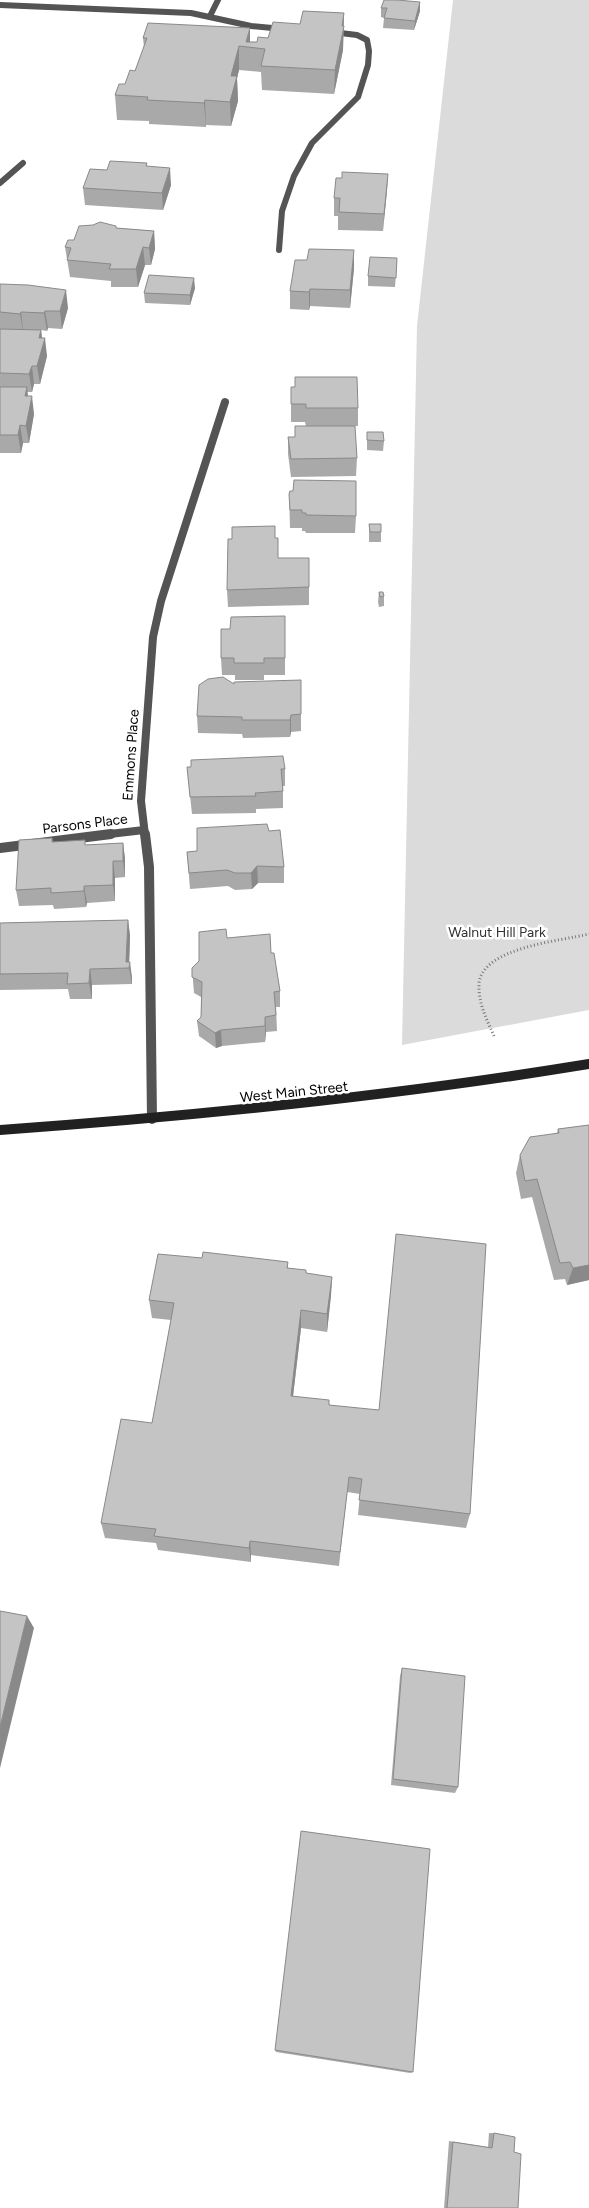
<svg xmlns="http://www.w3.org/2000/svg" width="589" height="2208" viewBox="0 0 589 2208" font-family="Figtree,sans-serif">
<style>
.green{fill:#dbdbdb}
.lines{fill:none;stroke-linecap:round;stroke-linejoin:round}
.path{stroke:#767676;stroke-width:3;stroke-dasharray:1 2.5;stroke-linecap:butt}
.minor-far2{stroke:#545454;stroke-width:6}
.minor-far1{stroke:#545454;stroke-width:8}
.minor{stroke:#545454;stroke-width:10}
.secondary{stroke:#212121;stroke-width:10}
.wall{fill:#a9a9a9}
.shaded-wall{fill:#898989}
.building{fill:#c4c4c4;stroke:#898989}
.labels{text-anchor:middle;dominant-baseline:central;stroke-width:5;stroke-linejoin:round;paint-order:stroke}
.street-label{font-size:14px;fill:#000;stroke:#fff}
.park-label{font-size:14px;fill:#323232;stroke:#fff}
</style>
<rect width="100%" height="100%" fill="#fff"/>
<polygon class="green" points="453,0 589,0 589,1010 402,1045 417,326"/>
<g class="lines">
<path class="path" d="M494,1036C487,1020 478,1003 479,984C482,947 561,941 589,934"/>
<g class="minor-far2">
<polyline points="0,5 191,13 251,26 283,29"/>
<polyline points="210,16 218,0"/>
<polyline points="0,183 23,163"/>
<polyline points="279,250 282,211 294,176 312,143 358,97 368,65 369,51 367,40 357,35 332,32"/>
</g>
<g class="minor-far1">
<polyline points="101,835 144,830"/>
<polyline points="145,835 141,801 153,637 161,601 225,402"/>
</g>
<g class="minor">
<polyline points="145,834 149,867 152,1119"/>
<polyline points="0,848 111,834"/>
</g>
<path class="secondary" d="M0,1130C197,1116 394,1096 589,1064"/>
</g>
<g class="wall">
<polygon points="420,2 420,11 414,30 383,28 384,18 381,17 381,8"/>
<polygon points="344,13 343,50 334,94 262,90 261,72 239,70 237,78 238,101 231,126 206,125 206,127 149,124 149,121 117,120 115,95 125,84 135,71 144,47 143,38 257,42 300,24"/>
<polygon points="147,163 147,166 171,185 163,210 85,205 83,188 107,170"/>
<polygon points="388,174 383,231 338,230 338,216 334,216 334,198 342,178"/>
<polygon points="117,228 154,231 155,249 151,265 145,265 138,287 111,287 111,281 70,277 65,247 74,240"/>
<polygon points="397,258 395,287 368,286 368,276"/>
<polygon points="307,260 354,268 350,308 310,306 309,310 290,309 290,291"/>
<polygon points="0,284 68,308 62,329 48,328 47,331 41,330 42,338 47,356 40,384 34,384 32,392 27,392 28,396 34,414 29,443 23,443 21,453 0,453"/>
<polygon points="195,288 190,305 145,303 144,293"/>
<polygon points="295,377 358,408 358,426 306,426 305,422 291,422 291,387 295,387"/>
<polygon points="367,432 384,441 383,451 367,450"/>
<polygon points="288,437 357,458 356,476 291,477 288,454"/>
<polygon points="293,491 356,516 355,533 306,533 305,531 302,531 302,528 290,528 289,494"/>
<polygon points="369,524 381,532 381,542 369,542"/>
<polygon points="275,538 278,558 309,558 309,605 228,607 227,590"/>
<polygon points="379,592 384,596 384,606 379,607 378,602"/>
<polygon points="285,616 285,675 264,675 264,680 235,680 235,675 222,675 221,658 230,629"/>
<polygon points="301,680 301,731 291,732 290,737 243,738 242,734 198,733 197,716 234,684"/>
<polygon points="187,767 285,769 285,786 283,786 283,808 256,809 256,813 192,814"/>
<polygon points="269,831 284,867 284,883 258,883 252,889 235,890 228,886 190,889 187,852 197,851"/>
<polygon points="52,838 53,842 86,845 123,843 125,859 125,877 115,878 115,901 87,903 86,907 54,909 53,905 19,906 16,890"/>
<polygon points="128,920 130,936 129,962 132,978 132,984 92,985 92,999 70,999 68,989 0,990 0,923"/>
<polygon points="227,938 271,953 280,991 280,1007 276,1007 277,1031 266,1032 265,1042 222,1046 216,1048 199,1036 197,1021 201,1017 201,997 194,993 192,968"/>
<polygon points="589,1125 589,1280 567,1285 565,1279 554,1280 532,1197 521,1199 516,1173 520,1155 557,1133 558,1129"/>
<polygon points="202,1258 288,1262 288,1268 306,1274 332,1277 331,1295 327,1332 301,1328 293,1396 329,1405 470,1514 466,1528 358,1515 360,1494 347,1492 339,1566 251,1555 251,1562 158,1550 156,1543 105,1538 101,1523 152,1423 171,1320 152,1318 149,1300"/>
<polygon points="402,1668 458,1787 455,1793 391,1785 400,1676"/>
<polygon points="275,2050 413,2072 410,2073 276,2052"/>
<polygon points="489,2133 494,2133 514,2152 518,2208 444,2208 449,2141 488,2147"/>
</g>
<g class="shaded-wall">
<polygon points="420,2 420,11 414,30 415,21"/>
<polygon points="344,13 343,50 334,94 335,70"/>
<polygon points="250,28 250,47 246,42"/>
<polygon points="239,46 239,70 237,78 238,101 231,126 230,102 231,76"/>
<polygon points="205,100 206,125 206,127 204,103"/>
<polygon points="170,168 171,185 163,210 162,193"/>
<polygon points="388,174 387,191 383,231 384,214"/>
<polygon points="154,231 155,249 151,265 149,248"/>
<polygon points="143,247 145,265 138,287 136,269"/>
<polygon points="354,250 354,268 350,308 350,290"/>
<polygon points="194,278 195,288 190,305 190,295"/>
<polygon points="310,289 310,306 309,310 309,292"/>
<polygon points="66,290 68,308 62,329 60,311"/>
<polygon points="45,311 48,328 47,331 44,313"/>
<polygon points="21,312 23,329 23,331 20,314"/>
<polygon points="41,330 43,345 45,338 47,356 40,384 37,366 39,338"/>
<polygon points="32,366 34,384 32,392 29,374"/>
<polygon points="27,387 29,405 25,396"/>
<polygon points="32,396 34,414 29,443 26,426"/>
<polygon points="20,425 23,443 21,453 18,435"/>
<polygon points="291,715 291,732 290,737 290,720"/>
<polygon points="123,843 125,859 125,877 123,861"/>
<polygon points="113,861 115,878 115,901 113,885"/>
<polygon points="257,866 258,883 252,889 251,873"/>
<polygon points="84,886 87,903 86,907 84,891"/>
<polygon points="128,920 130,936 129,968 126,962"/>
<polygon points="130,962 132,978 132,984 129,968"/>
<polygon points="90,969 92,985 92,999 89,983"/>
<polygon points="265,1017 266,1032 265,1042"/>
<polygon points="221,1030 222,1046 216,1048 215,1033"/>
<polygon points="589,1265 589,1280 567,1285 573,1268"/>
<polygon points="332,1277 331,1295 327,1332 327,1314"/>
<polygon points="301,1310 301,1328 291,1413 291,1396"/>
<polygon points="250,1541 251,1555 251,1562 249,1548"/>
<polygon points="27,1616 34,1628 0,1768 0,1727"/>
</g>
<g class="building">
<polygon points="384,0 397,0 420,2 415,21 384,18 387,8 381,8"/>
<polygon points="303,11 344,13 342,26 344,26 335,70 261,66 265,49 239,46 231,76 237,76 230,102 205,100 204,103 147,100 148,97 115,95 119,84 125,84 130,70 135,71 147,38 143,38 148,23 250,28 246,42 257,42 258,37 268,38 273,22 300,24"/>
<polygon points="110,161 147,163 146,166 170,168 162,193 83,188 90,169 107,170"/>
<polygon points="342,172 388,174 384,214 339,212 340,198 334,198 336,178 342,178"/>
<polygon points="100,222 116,226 116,228 154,231 149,248 143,247 136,269 109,269 111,264 67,260 71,248 65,247 68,240 74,240 79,226 93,225"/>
<polygon points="309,249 354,250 350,290 310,289 309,292 290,291 295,260 307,260"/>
<polygon points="370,257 397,258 396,278 368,276"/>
<polygon points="149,275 194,278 190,295 144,293"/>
<polygon points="0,284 28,285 66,290 60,311 45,311 44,313 21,312 20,314 0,312"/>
<polygon points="0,329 41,330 39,338 45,338 37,366 32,366 29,374 0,373"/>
<polygon points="295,377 357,377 358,408 306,408 306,404 291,404 291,387 295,387"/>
<polygon points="0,387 27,387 25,396 32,396 26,426 20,425 18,435 0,435"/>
<polygon points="295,426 355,426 357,458 291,459 288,437 295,437"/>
<polygon points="367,432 383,432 384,441 367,440"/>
<polygon points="294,480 356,481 356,516 306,515 306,513 302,513 302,510 290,510 289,494 290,491 293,491"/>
<polygon points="369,524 381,524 381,532 370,532"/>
<polygon points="275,526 275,538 278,538 278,558 309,558 309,587 227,590 228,539 232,539 232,527"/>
<polygon points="379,592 383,592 384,596 380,597"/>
<polygon points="285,616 285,658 264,658 264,663 234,663 234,658 221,658 221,629 230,629 231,617"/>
<polygon points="223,677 234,684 234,682 301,680 301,714 291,715 290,720 242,720 242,717 197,716 199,685 208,679"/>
<polygon points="283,756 285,769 281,769 283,791 255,793 256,796 190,797 187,767 191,767 191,760"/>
<polygon points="267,824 269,831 280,830 284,867 257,866 251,873 235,873 227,870 189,873 187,852 197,851 197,828"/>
<polygon points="52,838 52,842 85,840 85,845 123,843 123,861 113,861 113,885 84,886 84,891 51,893 51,888 16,890 19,840"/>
<polygon points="128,920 126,962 130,962 129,968 90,969 89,983 67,984 68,973 0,974 0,923"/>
<polygon points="226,929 227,938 270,934 271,953 274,953 280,991 274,992 276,1015 265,1017 265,1026 221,1030 215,1033 197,1021 201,1017 202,982 192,977 192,968 199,961 199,932"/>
<polygon points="589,1125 589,1265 573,1268 570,1262 560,1263 537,1179 525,1181 520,1155 530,1137 559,1133 558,1129"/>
<polygon points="396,1234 486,1244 470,1514 359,1500 362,1479 349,1477 340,1552 250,1541 249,1548 154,1536 156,1529 101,1523 121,1419 152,1423 174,1303 149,1300 158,1254 202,1258 203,1252 288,1262 287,1268 306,1270 306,1273 332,1277 327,1314 301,1310 291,1396 329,1400 329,1405 379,1410"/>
<polygon points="0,1611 27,1616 0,1727"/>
<polygon points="402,1668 465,1676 458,1787 393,1779"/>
<polygon points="301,1831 430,1849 413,2072 275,2050"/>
<polygon points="494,2133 515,2137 514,2152 521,2154 518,2208 447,2208 453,2142 492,2148"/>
</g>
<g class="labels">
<g class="street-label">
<text transform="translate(131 755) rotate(-86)">Emmons Place</text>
<text transform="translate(85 824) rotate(-7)">Parsons Place</text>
<text transform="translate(294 1092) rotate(-6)">West Main Street</text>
</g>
<g class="park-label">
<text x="497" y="932">Walnut Hill Park</text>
</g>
</g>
</svg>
